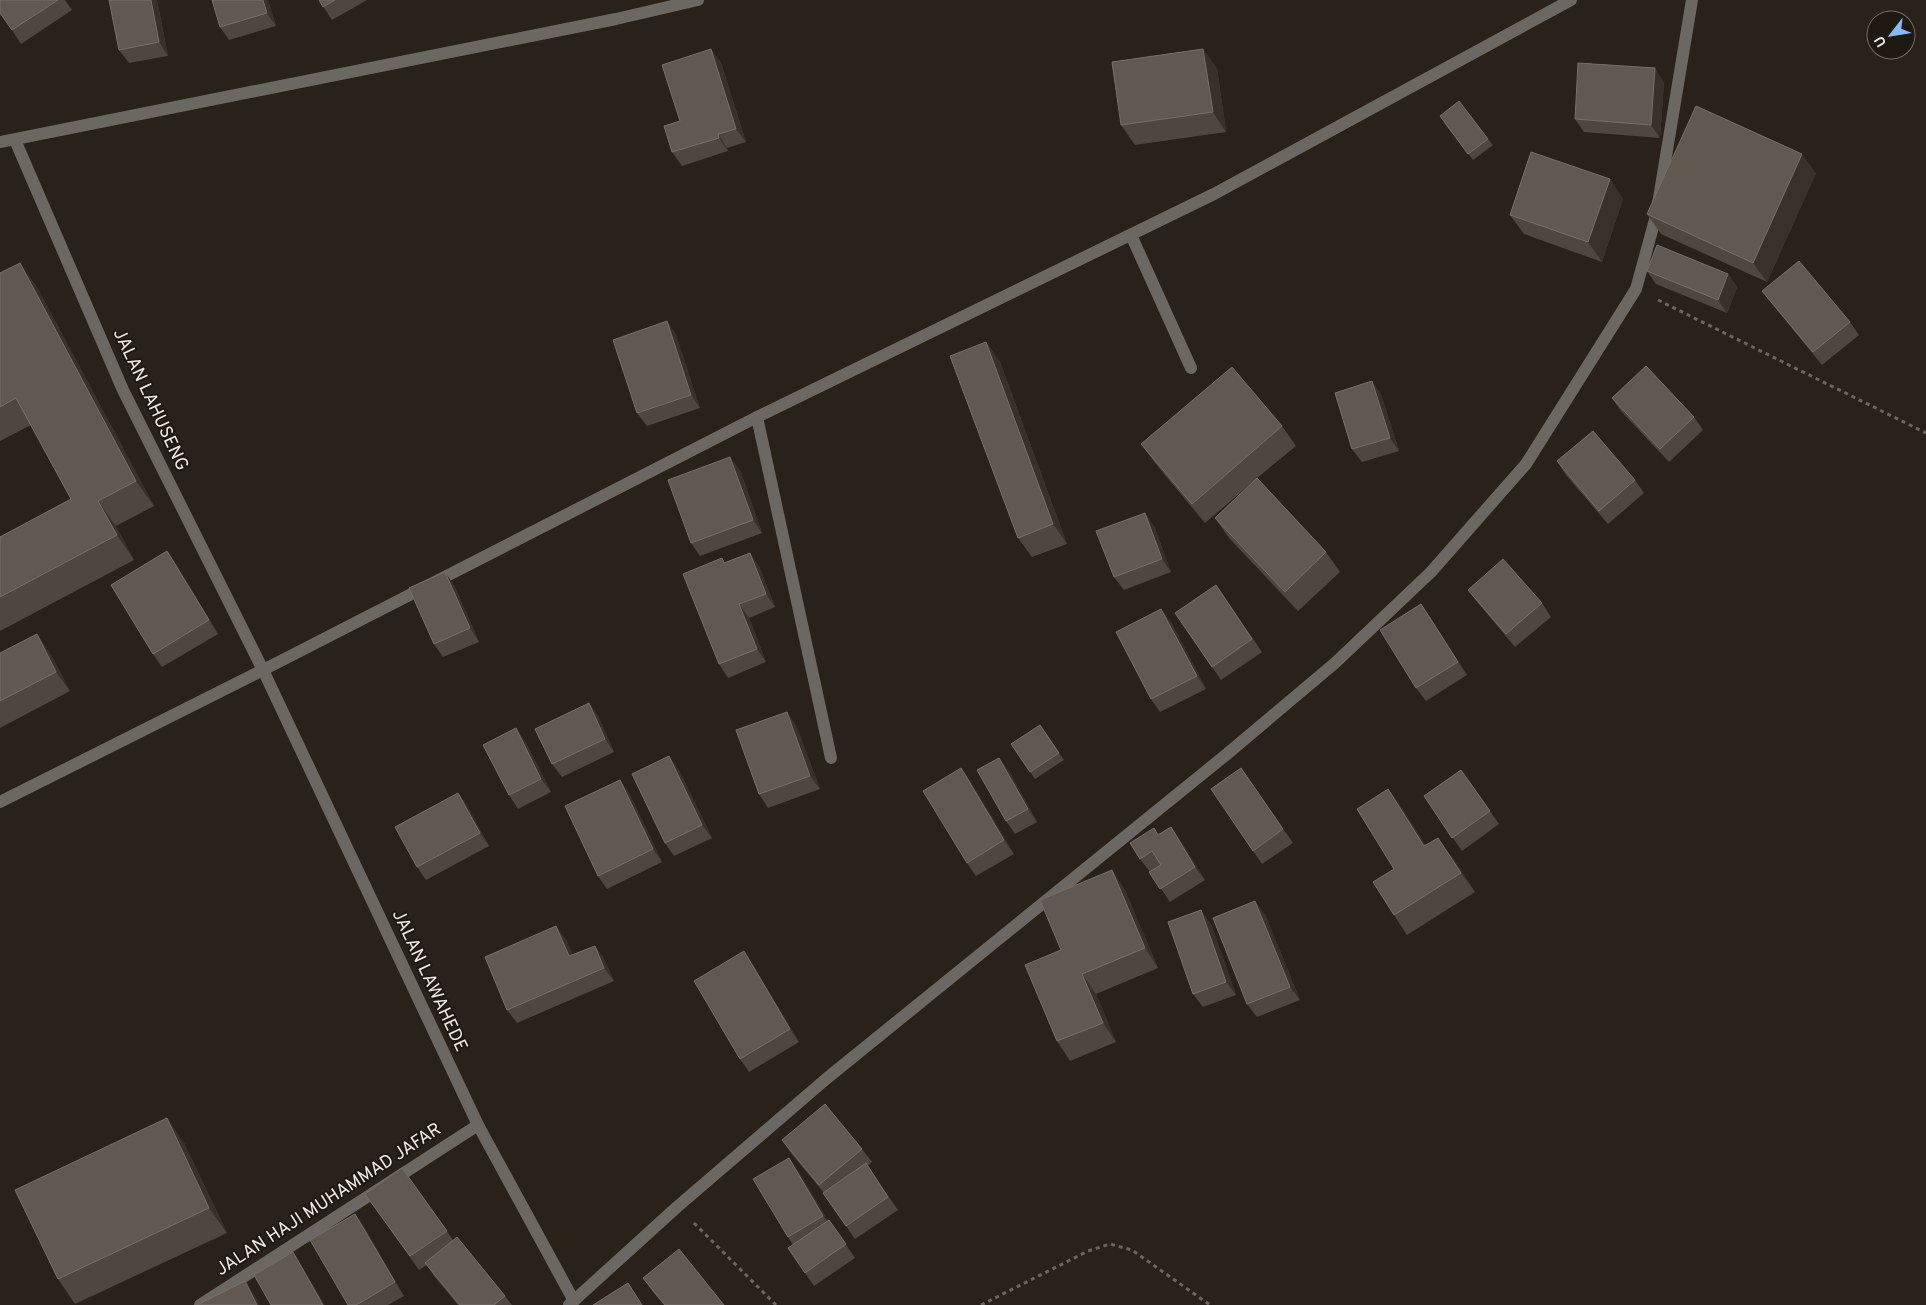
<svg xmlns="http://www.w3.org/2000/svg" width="1926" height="1305" viewBox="0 0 1926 1305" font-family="Overpass,sans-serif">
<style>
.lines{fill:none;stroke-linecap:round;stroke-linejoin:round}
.path{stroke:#6a655e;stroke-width:3;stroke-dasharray:4 4;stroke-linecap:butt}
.minor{stroke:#6b6763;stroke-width:12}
.wall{fill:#4e473f}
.shaded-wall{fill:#383129}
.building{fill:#5f5951;stroke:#767068}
.labels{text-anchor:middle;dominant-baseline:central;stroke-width:4;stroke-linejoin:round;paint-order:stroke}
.street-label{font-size:18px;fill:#eeeae5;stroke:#1f1911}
</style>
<rect width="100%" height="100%" fill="#28221a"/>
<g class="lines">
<g class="path">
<polyline points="1658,300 1926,433"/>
<polyline points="694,1223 776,1305"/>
<polyline points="981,1305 1088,1251 1110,1244 1132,1250 1210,1305"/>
</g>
<g class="minor">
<polyline points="15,140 123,390 263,670 478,1125 574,1301"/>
<polyline points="0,142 616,19 698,0"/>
<polyline points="1131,235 1191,368"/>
<polyline points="757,417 831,758"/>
<polyline points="0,802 263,670 757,417 1214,194 1571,0"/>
<polyline points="200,1305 478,1125"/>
<polyline points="569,1305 677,1207 826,1079 1227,754 1335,663 1431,572 1526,464 1636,289 1656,216 1692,0"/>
</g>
</g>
<g class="wall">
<polygon points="0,0 65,0 72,10 21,44 12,30"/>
<polygon points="157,0 168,56 129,63 119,50"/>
<polygon points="268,0 276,26 229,40 220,27"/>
<polygon points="319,0 367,0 332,20"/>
<polygon points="711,49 721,63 746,142 727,148 728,151 682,166 672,152 680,121"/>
<polygon points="1217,68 1226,132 1135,145 1121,125"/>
<polygon points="1664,82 1660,138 1584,132 1575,119"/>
<polygon points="1444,123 1488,139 1493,145 1473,160"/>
<polygon points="1816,173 1767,282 1661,234 1647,214"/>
<polygon points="1610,179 1623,199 1602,262 1524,234 1510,215"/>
<polygon points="1647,271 1728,274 1737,287 1727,313 1656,284"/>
<polygon points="0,273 37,287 154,506 116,526 134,560 0,631 0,537 71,499 31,425 0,441"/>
<polygon points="1762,291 1850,322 1859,335 1822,365 1772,304"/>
<polygon points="667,321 676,335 700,408 647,426 637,413"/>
<polygon points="986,342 1000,362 1067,544 1032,557 1018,538"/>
<polygon points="1381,394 1399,451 1362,462 1352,449"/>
<polygon points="1612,398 1694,417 1703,430 1669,462 1621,411"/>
<polygon points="1282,426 1296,446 1257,478 1326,552 1340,572 1298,611 1229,538 1215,518 1254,481 1205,523 1155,463 1141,444"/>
<polygon points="1557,461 1635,480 1644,493 1608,524 1566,475"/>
<polygon points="740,470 762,533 700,556 691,543"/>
<polygon points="1154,526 1171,572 1124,590 1114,577"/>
<polygon points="167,551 176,564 218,634 162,667 153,654"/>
<polygon points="722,558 725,563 759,566 775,607 749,618 766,662 728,678 719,664"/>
<polygon points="454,585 479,642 443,657 434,644"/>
<polygon points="1216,585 1262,652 1221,680 1175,613"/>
<polygon points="1468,590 1542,603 1551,617 1515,647 1478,603"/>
<polygon points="1430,617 1467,675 1426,701 1416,688"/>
<polygon points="1171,622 1206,689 1160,712 1151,699"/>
<polygon points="0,653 50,653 70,691 0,728"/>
<polygon points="589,703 598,716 614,752 562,777 552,764"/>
<polygon points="796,725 820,789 768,808 759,794"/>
<polygon points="1040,725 1064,760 1035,779 1011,744"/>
<polygon points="525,741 551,792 518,809 509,795"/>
<polygon points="961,768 970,781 1014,854 976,876 967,863"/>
<polygon points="1241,768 1293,843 1262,864 1211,789"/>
<polygon points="679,770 712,838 674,856 665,843"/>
<polygon points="1461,770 1499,824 1462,851 1424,796"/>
<polygon points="1009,771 1037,822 1015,834 1006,821"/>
<polygon points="620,780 629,793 662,862 607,889 598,876"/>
<polygon points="1388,789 1402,808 1425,845 1452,857 1475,892 1407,935 1394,915 1394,869"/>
<polygon points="458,793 467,806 489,846 426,880 417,867"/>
<polygon points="1171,827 1180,840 1205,880 1170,902 1150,872 1140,859 1158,834"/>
<polygon points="1112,870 1125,890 1158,968 1096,994 1116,1042 1070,1061 1057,1041 1061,950"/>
<polygon points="1265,914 1300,1000 1257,1017 1247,1004"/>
<polygon points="1211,924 1236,995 1203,1007 1193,994"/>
<polygon points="566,939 572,955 595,946 604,959 614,981 517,1023 507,1010"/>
<polygon points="753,965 799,1042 749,1072 740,1059"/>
<polygon points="782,1140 862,1149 872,1162 867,1166 898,1210 855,1239 823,1193 824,1193 791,1153"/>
<polygon points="184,1143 227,1233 75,1304 58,1279"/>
<polygon points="402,1168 453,1240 505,1296 512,1305 458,1305 434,1276 427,1265 419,1270 365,1194"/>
<polygon points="798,1171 828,1221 829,1220 855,1258 814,1286 788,1248 793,1245 788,1237"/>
<polygon points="355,1214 364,1227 404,1296 388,1305 348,1305"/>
<polygon points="643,1278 724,1305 664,1305 653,1292"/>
</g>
<g class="shaded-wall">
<polygon points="151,0 157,0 168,56 159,42"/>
<polygon points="263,0 268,0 276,26 267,13"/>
<polygon points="711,49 721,63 746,142 736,129"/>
<polygon points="1203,49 1217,68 1226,132 1213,112"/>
<polygon points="1655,68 1664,82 1660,138 1651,125"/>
<polygon points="718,134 727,148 728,151 719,138"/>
<polygon points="1802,154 1816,173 1767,282 1753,263"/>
<polygon points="1610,179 1623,199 1602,262 1588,242"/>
<polygon points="20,263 37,287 154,506 136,481"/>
<polygon points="1728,274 1737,287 1727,313 1718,300"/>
<polygon points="667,321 676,335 700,408 691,395"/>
<polygon points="986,342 1000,362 1067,544 1053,524"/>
<polygon points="1372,381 1381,394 1399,451 1390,438"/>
<polygon points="730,457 740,470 762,533 753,520"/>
<polygon points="98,501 116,526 134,560 117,535"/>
<polygon points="1145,513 1154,526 1171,572 1162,559"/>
<polygon points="167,551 176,564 218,634 209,620"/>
<polygon points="750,553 759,566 775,607 766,594"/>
<polygon points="445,572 454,585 479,642 470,628"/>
<polygon points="739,604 749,618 766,662 757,649"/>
<polygon points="1421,604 1430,617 1467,675 1458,662"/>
<polygon points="1161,609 1171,622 1206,689 1197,676"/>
<polygon points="37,634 50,653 70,691 56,672"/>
<polygon points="589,703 598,716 614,752 605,739"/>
<polygon points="787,712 796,725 820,789 810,776"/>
<polygon points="516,728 525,741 551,792 541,779"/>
<polygon points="669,756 679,770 712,838 702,825"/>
<polygon points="999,758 1009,771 1037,822 1028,809"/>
<polygon points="961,768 970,781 1014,854 1004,840"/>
<polygon points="620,780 629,793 662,862 653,849"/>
<polygon points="1388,789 1402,808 1438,865 1424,846"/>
<polygon points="458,793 467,806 489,846 480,833"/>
<polygon points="1171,827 1180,840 1205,880 1195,867"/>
<polygon points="1438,838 1452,857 1475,892 1461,873"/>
<polygon points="1112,870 1125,890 1158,968 1145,948"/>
<polygon points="1255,901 1265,914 1300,1000 1290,987"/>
<polygon points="1201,910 1211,924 1236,995 1226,982"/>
<polygon points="556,926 566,939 579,970 569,956"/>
<polygon points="595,946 604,959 614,981 604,968"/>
<polygon points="744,951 753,965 799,1042 790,1029"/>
<polygon points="1082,974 1096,994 1116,1042 1103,1023"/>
<polygon points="167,1118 184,1143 227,1233 209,1208"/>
<polygon points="789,1158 798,1171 833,1229 823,1216"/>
<polygon points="355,1214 364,1227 404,1296 395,1282"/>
<polygon points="293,1252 302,1266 325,1305 323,1305"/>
<polygon points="245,1281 254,1294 260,1305 257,1305"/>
</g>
<g class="building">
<polygon points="0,0 58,0 12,30 0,13"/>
<polygon points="109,0 151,0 159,42 119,50"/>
<polygon points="212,0 263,0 267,13 220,27"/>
<polygon points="319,0 335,0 323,7"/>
<polygon points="711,49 736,129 718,134 719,138 672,152 664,126 680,121 662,65"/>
<polygon points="1203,49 1213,112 1121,125 1112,62"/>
<polygon points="1578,63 1655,68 1651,125 1575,119"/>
<polygon points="1459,101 1488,139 1468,154 1440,116"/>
<polygon points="1696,106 1802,154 1753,263 1647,214"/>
<polygon points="1531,152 1610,179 1588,242 1510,215"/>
<polygon points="1657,245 1728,274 1718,300 1647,271"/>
<polygon points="1799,261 1850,322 1813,352 1762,291"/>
<polygon points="20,263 136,481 98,501 117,535 0,597 0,537 71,499 16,398 0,407 0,273"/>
<polygon points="667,321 691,395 637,413 613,340"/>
<polygon points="986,342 1053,524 1018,538 950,356"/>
<polygon points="1646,366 1694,417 1660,449 1612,398"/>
<polygon points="1232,367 1282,426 1192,504 1141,444"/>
<polygon points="1372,381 1390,438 1352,449 1335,393"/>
<polygon points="1593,431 1635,480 1599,511 1557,461"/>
<polygon points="730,457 753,520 691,543 668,480"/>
<polygon points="1257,478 1326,552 1285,592 1215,518"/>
<polygon points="1145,513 1162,559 1114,577 1096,531"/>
<polygon points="167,551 209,620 153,654 111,585"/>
<polygon points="750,553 766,594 739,604 757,649 719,664 683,574 722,558 724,563"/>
<polygon points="1503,559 1542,603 1506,634 1468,590"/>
<polygon points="445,572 470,628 434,644 409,588"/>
<polygon points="1216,585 1252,639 1212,667 1175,613"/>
<polygon points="1421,604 1458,662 1416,688 1380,630"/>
<polygon points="1161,609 1197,676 1151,699 1116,632"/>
<polygon points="37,634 56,672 0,701 0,653"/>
<polygon points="589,703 605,739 552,764 535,729"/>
<polygon points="787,712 810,776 759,794 736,730"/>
<polygon points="1040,725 1059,753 1030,772 1011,744"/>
<polygon points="516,728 541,779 509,795 483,745"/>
<polygon points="669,756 702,825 665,843 632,774"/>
<polygon points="999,758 1028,809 1006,821 977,770"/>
<polygon points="961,768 1004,840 967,863 923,791"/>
<polygon points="1241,768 1283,829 1253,851 1211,789"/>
<polygon points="1461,770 1490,811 1452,838 1424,796"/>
<polygon points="620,780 653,849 598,876 565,806"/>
<polygon points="1388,789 1424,846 1438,838 1461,873 1394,915 1373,882 1394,869 1357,809"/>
<polygon points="458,793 480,833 417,867 395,827"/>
<polygon points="1171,827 1195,867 1160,889 1149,872 1161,865 1152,851 1140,859 1130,843 1154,828 1158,835"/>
<polygon points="1112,870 1145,948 1082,974 1103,1023 1057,1041 1025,965 1061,950 1040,900"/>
<polygon points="1255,901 1290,987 1247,1004 1213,918"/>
<polygon points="1201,910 1226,982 1193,994 1168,922"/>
<polygon points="556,926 569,956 595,946 604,968 507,1010 485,957"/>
<polygon points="744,951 790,1029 740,1059 694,981"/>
<polygon points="825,1104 862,1149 819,1185 782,1140"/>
<polygon points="167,1118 209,1208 58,1279 15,1190"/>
<polygon points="789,1158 823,1216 788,1237 753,1179"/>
<polygon points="866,1163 888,1197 846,1226 823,1193"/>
<polygon points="402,1168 447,1231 410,1256 365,1194"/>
<polygon points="355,1214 395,1282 356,1305 348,1305 310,1240"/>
<polygon points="829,1220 846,1244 805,1273 788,1248"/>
<polygon points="457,1237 505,1296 494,1305 460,1305 425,1263"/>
<polygon points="679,1249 724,1305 665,1305 643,1278"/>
<polygon points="293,1252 323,1305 271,1305 254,1275"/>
<polygon points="245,1281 257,1305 197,1305"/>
<polygon points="628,1283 642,1305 593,1305"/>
</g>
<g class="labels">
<g class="street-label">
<text transform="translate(150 400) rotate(65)">JALAN LAHUSENG</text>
<text transform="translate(429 981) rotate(65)">JALAN LAWAHEDE</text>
<text transform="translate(329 1200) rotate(-33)">JALAN HAJI MUHAMMAD JAFAR</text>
</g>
</g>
<g transform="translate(1891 35) rotate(239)"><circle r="24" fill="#1f1911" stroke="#726d66"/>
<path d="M0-4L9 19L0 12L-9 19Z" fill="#84bcfb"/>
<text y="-8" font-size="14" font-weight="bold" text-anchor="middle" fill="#eeeae5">U</text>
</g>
</svg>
